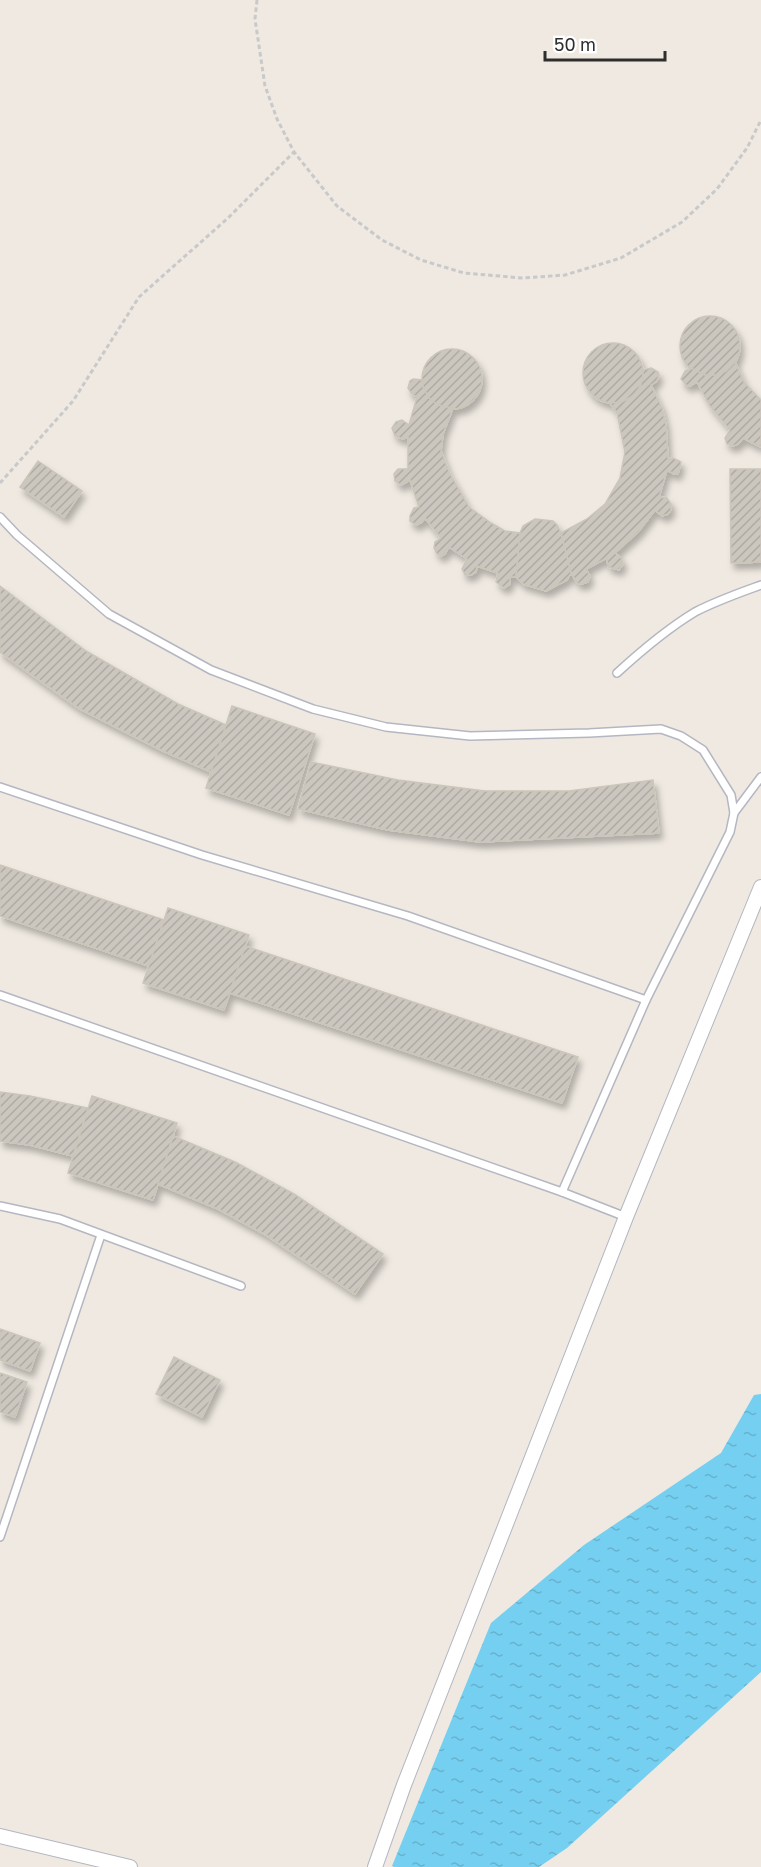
<svg xmlns="http://www.w3.org/2000/svg" width="761" height="1867" viewBox="0 0 761 1867" font-family="'Golos Text',sans-serif">
<style>
.water{fill:url(#water-ripples)}
.building{fill:url(#building-hatch);stroke:#cbc5ba;stroke-width:1.5;filter:url(#shadow)}
.lines{fill:none;stroke-linecap:round;stroke-linejoin:round}
.lane-casing{stroke:#b4b7c1;stroke-width:10}
.street-casing{stroke:#b4b7c1;stroke-width:16}
.path{stroke:#c9c9c9;stroke-width:3;stroke-dasharray:4.5 3;stroke-linecap:butt}
.lane{stroke:#fff;stroke-width:7}
.street{stroke:#fff;stroke-width:14}
</style>
<defs>
<pattern id="water-ripples" width="26" height="14" patternUnits="userSpaceOnUse" patternTransform="scale(1.5)"><rect width="26" height="14" fill="#75cff0"/><path d="M2 4q2-2 4 0t4 0M15 11q2-2 4 0t4 0" fill="none" stroke="#66b2ce"/></pattern>
<pattern id="building-hatch" width="6" height="6" patternUnits="userSpaceOnUse" patternTransform="scale(1.5)"><rect width="6" height="6" fill="#cbc7bf"/><path d="M-1 1l2-2M0 6l6-6M5 7l2-2" fill="none" stroke="#afaba4"/></pattern>
<filter id="shadow"><feDropShadow dx="3.5" dy="6" stdDeviation="3" flood-color="#0004"/></filter>
</defs>
<rect width="100%" height="100%" fill="#efe9e1"/>
<polygon class="water" points="761,1394 761,1672 567,1848 539,1867 394,1867 392,1866 491,1623 584,1545 721,1453 754,1395"/>
<g class="building">
<circle cx="710" cy="346" r="30"/>
<circle cx="613" cy="373" r="30"/>
<circle cx="452" cy="379" r="30"/>
<polygon points="735,362 744,382 761,400 761,447 743,438 738,444 733,446 727,444 725,438 730,430 710,406 697,382 690,386 686,385 681,379 685,371 691,368 705,375 716,375 726,371"/>
<polygon points="651,368 658,372 659,375 657,381 651,385 662,408 666,425 668,459 673,458 681,462 678,474 674,474 667,470 659,497 667,498 671,504 671,510 668,514 662,516 655,510 639,531 615,553 621,558 623,564 619,570 608,567 607,558 586,569 590,576 588,582 582,584 577,583 571,573 561,533 587,519 605,504 620,478 625,452 617,413 610,403 622,402 633,396 640,388 643,377 643,370"/>
<polygon points="413,379 422,380 423,387 429,398 438,405 453,408 443,434 441,451 449,472 469,507 491,523 505,531 520,533 516,577 510,577 510,584 504,588 496,582 498,573 477,566 476,572 471,575 465,575 462,569 467,559 449,547 445,554 441,556 437,554 434,548 435,542 441,538 425,518 421,523 416,525 410,521 410,516 414,508 419,507 410,480 401,485 395,481 394,474 398,469 408,469 408,437 403,439 395,436 392,428 396,422 402,420 409,425 417,397 411,393 408,388 410,381"/>
<polygon points="38,461 82,491 64,517 20,487"/>
<polygon points="730,469 761,469 761,562 731,563"/>
<polygon points="535,519 553,521 557,525 561,533 571,573 567,580 546,591 523,584 516,577 520,533 523,526"/>
<polygon points="0,586 86,651 178,704 226,725 211,772 163,751 80,709 0,652"/>
<polygon points="232,706 315,734 289,815 206,788"/>
<polygon points="311,762 398,780 485,791 569,791 653,780 659,833 480,842 388,830 298,809"/>
<polygon points="0,865 164,920 149,966 0,916"/>
<polygon points="168,908 249,935 224,1010 143,983"/>
<polygon points="245,946 578,1057 562,1103 230,993"/>
<polygon points="0,1092 30,1096 88,1108 73,1156 30,1145 0,1141"/>
<polygon points="92,1096 177,1123 153,1200 68,1173"/>
<polygon points="173,1136 235,1162 294,1194 383,1254 355,1294 266,1235 218,1209 158,1184"/>
<polygon points="0,1329 40,1343 30,1371 0,1360"/>
<polygon points="174,1357 220,1380 202,1417 156,1394"/>
<polygon points="0,1373 27,1382 15,1417 0,1412"/>
</g>
<g class="lines">
<defs>
<g id="lane">
<polyline points="0,517 17,535 109,614 211,670 313,709 386,727 470,736 589,733 661,729 681,736 703,750 731,795 734,813 730,832 646,1000 562,1192"/>
<path d="M617,673C641,651 667,629 695,612C716,601 739,593 761,585"/>
<polyline points="0,787 202,855 408,916 646,1000"/>
<polyline points="734,813 761,777"/>
<polyline points="0,995 562,1192 626,1217"/>
<polyline points="0,1206 60,1219 241,1286"/>
<polyline points="0,1537 101,1235"/>
</g>
<g id="street">
<polyline points="0,1836 130,1867"/>
<polyline points="375,1867 404,1785 626,1217 761,887"/>
</g>
</defs>
<use href="#lane" class="lane-casing"/>
<use href="#street" class="street-casing"/>
<g class="path">
<polyline points="257,0 255,19 265,86 277,119 294,152 337,206 382,240 421,260 464,273 522,278 565,275 621,258 682,222 717,189 747,148 761,120"/>
<polyline points="0,483 73,401 139,297 228,218 294,152"/>
</g>
<use href="#lane" class="lane"/>
<use href="#street" class="street"/>
</g>
<path d="M545 51v9h120v-9" fill="none" stroke="#2e2e2e" stroke-width="3"/>
<text x="554" y="51" font-size="18" fill="#2e2e2e" stroke="#ffffff" stroke-width="4.5" paint-order="stroke">50 m</text>
</svg>
